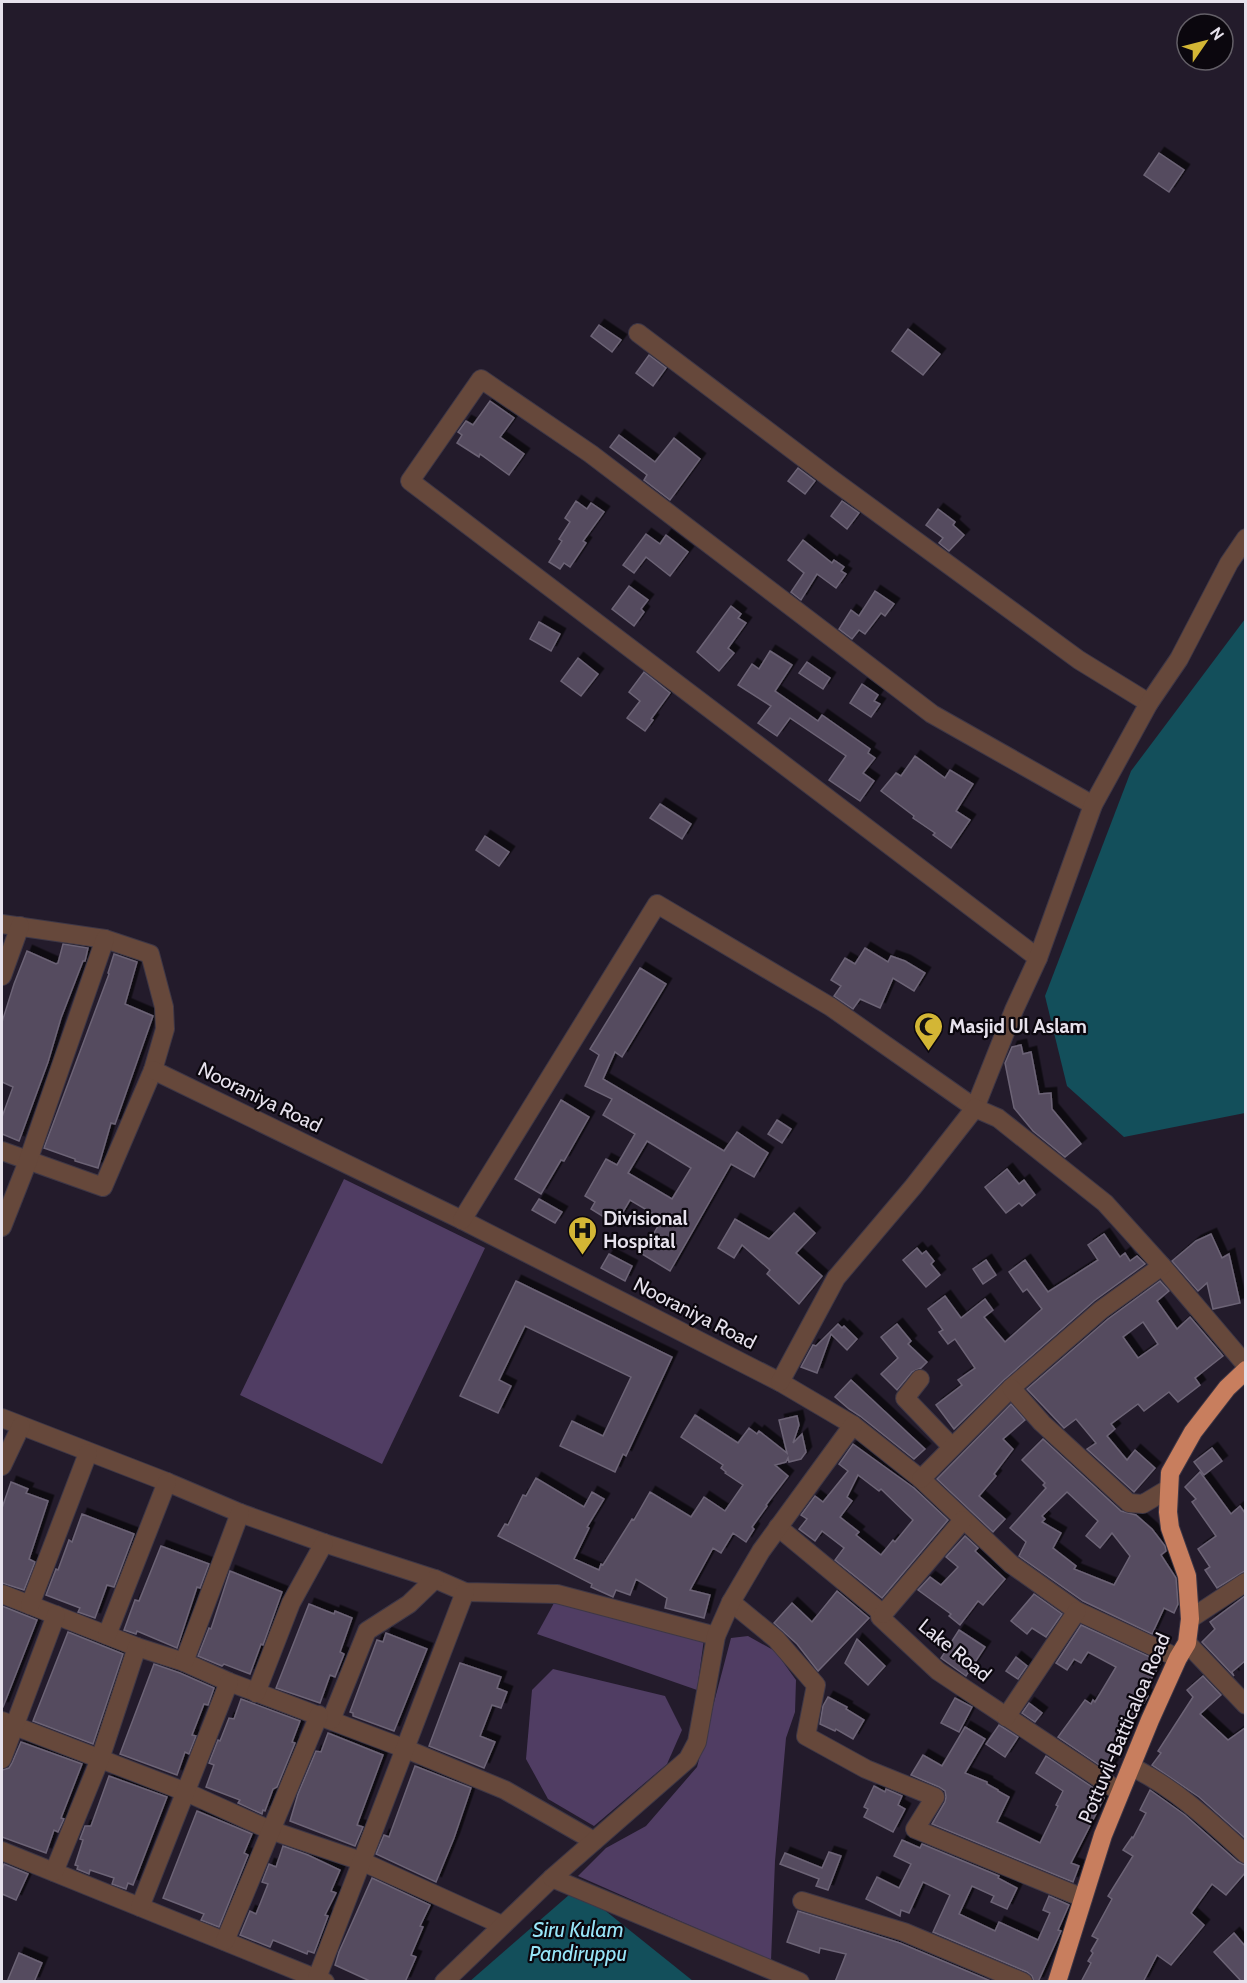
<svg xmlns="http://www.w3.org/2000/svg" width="1247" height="1983" viewBox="0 0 1247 1983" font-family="Cabin,sans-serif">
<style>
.green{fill:#503d63}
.water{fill:#134f5b}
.building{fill:#554c5e;stroke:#6c6376;stroke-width:1.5;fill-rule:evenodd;filter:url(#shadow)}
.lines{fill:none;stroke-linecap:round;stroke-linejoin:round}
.street-casing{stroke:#3e3746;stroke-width:20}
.highway-casing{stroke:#3e3746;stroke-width:20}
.street{stroke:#66483b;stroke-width:18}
.highway{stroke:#c87e5e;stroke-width:18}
.labels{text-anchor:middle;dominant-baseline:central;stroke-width:4.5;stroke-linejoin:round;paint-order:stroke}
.poi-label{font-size:20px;font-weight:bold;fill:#e7e2ed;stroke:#0b070e;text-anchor:start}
.street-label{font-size:20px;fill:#e7e2ed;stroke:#0b070e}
.water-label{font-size:21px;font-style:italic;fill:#98e5f8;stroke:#0b070e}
</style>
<defs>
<filter id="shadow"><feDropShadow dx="5.5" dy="-5.5" stdDeviation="0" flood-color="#0009"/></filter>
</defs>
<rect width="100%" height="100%" fill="#231b2b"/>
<g class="green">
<polygon points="344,1179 485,1248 382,1464 240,1395"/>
<polygon points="554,1603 704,1639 697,1690 537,1634"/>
<polygon points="748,1636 775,1651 796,1680 795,1712 786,1738 775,1861 771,1961 578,1876 606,1848 646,1826 697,1767 731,1638"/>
<polygon points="553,1669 665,1696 682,1730 667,1764 594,1826 548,1799 526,1759 532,1690"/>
</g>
<g class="water">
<polygon points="1245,619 1245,1113 1124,1137 1067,1086 1045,996 1131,771"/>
<polygon points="577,1888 693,1981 469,1982"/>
</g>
<g class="building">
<polygon points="1159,153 1184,170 1169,192 1144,175"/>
<polygon points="599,325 621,340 612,352 591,336"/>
<polygon points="908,329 940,354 923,375 892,351"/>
<polygon points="649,355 666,368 653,386 636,373"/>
<polygon points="490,401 514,418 500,437 524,454 509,475 480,454 479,457 457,443 462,435 458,432 466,421 473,425"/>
<polygon points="619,435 655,462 674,438 700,459 670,500 644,480 647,475 610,447"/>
<polygon points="798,468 815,481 805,494 788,481"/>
<polygon points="576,501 587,509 591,503 604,512 583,541 586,543 570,567 564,563 560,569 549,562 562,541 559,539 570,522 565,518"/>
<polygon points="842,501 859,513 847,529 831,516"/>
<polygon points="938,509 955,522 953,525 964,535 949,551 939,543 943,538 926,525"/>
<polygon points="646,534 660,544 666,535 688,552 670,576 646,557 634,573 623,565"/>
<polygon points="803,540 832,563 834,560 844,567 841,571 846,574 836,588 817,574 801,600 791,592 804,573 788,560"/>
<polygon points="629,586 648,600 641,609 644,612 634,626 612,609"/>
<polygon points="875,591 894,604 885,616 881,613 865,634 859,630 852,639 839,629 851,610 859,616"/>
<polygon points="731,606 741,614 738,618 746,623 728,648 734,653 719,671 697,652"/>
<polygon points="539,622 560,634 551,651 530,639"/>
<polygon points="770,651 792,665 775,691 818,721 822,715 870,749 868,753 875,758 863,773 874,781 860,801 829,780 846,756 790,718 777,736 758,723 771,706 738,685 752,664 759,669"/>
<polygon points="578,658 598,674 581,696 561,681"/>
<polygon points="807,662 830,678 823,689 799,673"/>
<polygon points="644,672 670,693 651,719 653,720 645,731 627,718 640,701 629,692"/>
<polygon points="862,684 878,695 874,701 880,704 871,717 850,703"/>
<polygon points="915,756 945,778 950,770 973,784 956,811 970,820 951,848 933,835 935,833 913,818 914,816 881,791 896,773 901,776"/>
<polygon points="660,804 691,824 682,839 650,818"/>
<polygon points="485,836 509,852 499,866 476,850"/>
<polygon points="63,944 88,948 85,961 83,961 61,1018 48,1062 19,1141 2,1134 2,1117 13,1087 2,1082 2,1022 14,984 27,951 56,964 58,963"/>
<polygon points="865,948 888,962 891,956 905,961 925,973 914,991 893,978 880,1008 860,999 853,1009 834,996 841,986 831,980 845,958 855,964"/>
<polygon points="114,954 137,962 125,1004 153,1016 115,1124 111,1123 98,1168 75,1161 75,1159 44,1148 109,974 108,973"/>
<path d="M640,968L666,984L622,1057L615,1052L603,1079L724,1151L737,1132L768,1153L754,1177L731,1164L670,1271L642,1254L662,1219L630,1200L620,1217L611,1212L607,1219L591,1209L595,1202L585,1196L606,1159L617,1165L635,1134L603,1115L612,1099L585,1086L599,1055L590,1049ZM647,1141L691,1168L672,1199L628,1173Z"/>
<polygon points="1021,1045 1023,1054 1031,1052 1039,1094 1051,1093 1052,1109 1081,1144 1065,1157 1033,1131 1014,1108 1005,1063 1012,1047"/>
<polygon points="561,1100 589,1117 564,1161 561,1160 541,1194 515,1179"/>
<polygon points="777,1120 791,1129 782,1143 768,1134"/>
<polygon points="1007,1169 1019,1184 1024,1180 1035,1195 1022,1206 1019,1203 1006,1213 985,1187"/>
<polygon points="539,1199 562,1212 555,1223 532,1210"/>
<polygon points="794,1213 815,1233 796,1253 822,1276 799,1304 767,1274 770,1270 742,1245 734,1258 718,1248 735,1219 769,1239"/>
<polygon points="1104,1234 1120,1257 1125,1253 1130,1261 1137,1256 1145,1264 1094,1301 1004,1380 954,1429 936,1405 962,1385 958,1380 975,1368 955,1339 948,1344 939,1332 943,1330 928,1309 945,1296 961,1318 985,1299 993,1310 984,1317 1005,1342 1042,1309 1027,1289 1023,1292 1009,1272 1025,1260 1048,1292 1098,1260 1088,1245"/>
<polygon points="1211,1234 1222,1258 1229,1254 1240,1303 1213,1309 1207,1283 1198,1291 1172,1261 1196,1241"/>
<polygon points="917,1248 922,1254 926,1251 934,1261 931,1264 940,1275 926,1287 903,1260"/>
<polygon points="609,1254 632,1266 625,1281 601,1268"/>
<polygon points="986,1260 996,1275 983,1284 973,1269"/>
<polygon points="516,1281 672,1357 626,1456 623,1454 615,1472 560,1446 572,1421 603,1436 631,1377 525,1326 499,1380 511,1386 498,1413 460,1396"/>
<path d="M1160,1281L1169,1291L1157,1301L1177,1329L1190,1317L1223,1356L1195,1378L1200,1385L1178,1402L1169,1392L1144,1411L1138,1404L1111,1424L1115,1429L1107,1436L1127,1460L1135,1450L1155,1468L1134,1492L1087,1449L1096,1443L1076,1419L1064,1428L1027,1389L1108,1319ZM1143,1322L1158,1344L1138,1358L1123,1337Z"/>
<polygon points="838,1324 842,1328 844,1326 857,1339 847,1350 831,1334 817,1373 801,1367 813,1345 816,1346"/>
<polygon points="897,1324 911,1341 908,1344 927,1362 921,1368 912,1372 897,1390 881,1374 898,1358 881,1337"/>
<polygon points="851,1380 925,1449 914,1459 860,1416 849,1409 835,1397"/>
<polygon points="1011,1404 1025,1420 1003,1439 1013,1449 994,1474 996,1476 979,1496 1005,1519 993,1532 937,1479"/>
<polygon points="695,1415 738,1443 749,1428 757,1434 759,1431 787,1453 779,1420 797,1416 799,1425 793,1443 802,1434 806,1452 801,1459 789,1462 788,1458 786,1462 775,1465 788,1476 766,1505 767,1506 752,1527 754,1529 746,1542 733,1533 721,1553 713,1548 690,1590 710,1595 704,1618 665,1608 667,1598 636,1579 630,1595 616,1590 613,1597 591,1587 592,1584 498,1536 505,1524 508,1525 523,1495 526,1496 536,1478 584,1507 592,1492 604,1499 587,1527 589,1528 574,1559 599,1570 601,1564 603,1565 632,1519 634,1520 650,1492 691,1517 704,1497 725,1511 743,1485 725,1473 726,1472 721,1468 723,1465 681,1437"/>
<path d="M1043,1439L1121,1511L1136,1515L1152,1529L1165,1546L1166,1551L1161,1555L1176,1578L1178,1604L1174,1613L1164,1608L1152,1634L1083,1601L1019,1556L1026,1542L1010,1528L1046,1488L1043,1485L1045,1483L1022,1460ZM1067,1492L1098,1521L1086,1536L1100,1548L1112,1533L1130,1556L1114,1585L1074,1569L1076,1566L1053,1548L1061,1533L1042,1522L1045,1519L1042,1516Z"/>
<path d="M853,1444L914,1488L948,1520L882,1598L835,1560L844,1548L822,1531L815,1541L799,1529L807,1519L801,1515L815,1496L823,1502L848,1471L839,1464ZM858,1475L879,1491L881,1489L913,1520L895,1542L893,1540L881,1555L856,1535L859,1532L840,1517L852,1501L847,1497Z"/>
<polygon points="1212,1448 1222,1461 1204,1475 1194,1462"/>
<polygon points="1200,1472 1231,1514 1240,1506 1245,1513 1245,1571 1217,1588 1205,1570 1210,1567 1198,1549 1216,1536 1192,1502 1196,1499 1185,1487"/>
<polygon points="11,1482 28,1489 26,1493 48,1501 29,1559 35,1562 24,1590 2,1583 2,1508"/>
<polygon points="82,1514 134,1534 114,1587 107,1585 95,1618 78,1612 80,1608 46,1595 56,1569 58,1570 69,1540 72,1542"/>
<polygon points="965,1536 978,1548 975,1551 1005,1579 983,1605 978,1601 960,1625 949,1616 951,1614 918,1590 930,1577 941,1585 958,1567 946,1557"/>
<polygon points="161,1546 209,1564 200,1588 197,1587 177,1648 137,1631 136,1634 124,1630 135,1600 139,1601"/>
<polygon points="230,1571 282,1592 268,1631 263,1645 261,1644 250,1674 224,1664 222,1666 198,1656 209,1628 211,1629"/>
<polygon points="837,1591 869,1618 818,1671 797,1644 774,1623 792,1603 812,1622"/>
<polygon points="1034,1594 1062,1614 1046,1637 1032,1628 1027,1634 1011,1621"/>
<polygon points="1245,1596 1245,1661 1232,1672 1234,1676 1202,1642 1215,1629 1210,1622"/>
<polygon points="309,1604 334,1614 335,1611 352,1618 340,1652 344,1654 335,1677 330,1675 320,1703 276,1688"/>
<polygon points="2,1606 37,1620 3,1707 2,1707"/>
<polygon points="1081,1625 1161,1662 1143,1693 1148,1696 1130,1726 1131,1726 1112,1763 1113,1764 1108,1771 1058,1737 1085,1700 1091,1704 1093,1700 1095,1702 1116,1667 1088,1652 1081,1663 1074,1659 1067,1670 1056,1663"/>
<polygon points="959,1630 985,1647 966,1676 941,1658"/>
<polygon points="68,1632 123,1654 93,1744 33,1721"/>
<polygon points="386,1633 427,1649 394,1731 353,1716 353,1713 350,1712 377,1640 383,1642"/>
<polygon points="857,1639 885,1666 868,1685 845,1663"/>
<polygon points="1016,1657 1027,1666 1018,1679 1006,1671"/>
<polygon points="460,1663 501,1677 497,1688 507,1692 501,1708 492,1705 480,1736 495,1742 484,1768 429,1746"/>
<polygon points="154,1664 180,1673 214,1688 208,1705 204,1704 192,1735 196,1736 189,1754 185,1752 177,1775 120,1754"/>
<polygon points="1203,1676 1221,1695 1200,1714 1228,1740 1245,1728 1245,1838 1199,1797 1152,1765 1161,1753 1158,1751 1193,1697 1187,1690"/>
<polygon points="828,1697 847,1707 846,1709 864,1720 853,1739 836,1729 835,1731 820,1724 823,1706"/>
<polygon points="955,1698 972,1707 959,1732 941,1723"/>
<polygon points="241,1699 300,1721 292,1742 295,1743 277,1787 273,1789 265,1811 263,1810 262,1814 238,1803 240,1800 206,1787 214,1765 209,1763 218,1740 220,1741 229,1718 234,1719"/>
<polygon points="1029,1703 1042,1713 1035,1722 1022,1713"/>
<polygon points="999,1725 1018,1737 1005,1757 986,1744"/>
<polygon points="965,1727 985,1739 965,1773 987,1782 987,1784 998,1790 998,1791 1009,1797 997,1822 1000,1823 1040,1843 1058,1806 1056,1805 1063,1791 1036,1773 1046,1756 1095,1789 1093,1792 1104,1798 1071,1863 1079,1866 1073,1882 932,1824 945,1802 946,1797 945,1791 939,1787 911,1775 923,1755 942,1766"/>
<polygon points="328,1733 383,1755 357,1825 363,1827 355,1846 290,1821 298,1794 316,1751 321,1752"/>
<polygon points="21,1742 82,1764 61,1818 64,1819 58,1832 54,1830 46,1853 2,1837 2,1770 9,1768 12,1763"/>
<polygon points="415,1766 471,1788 454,1838 436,1882 376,1854 384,1835 389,1837"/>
<polygon points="109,1776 167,1797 133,1885 128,1883 126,1889 112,1884 114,1878 90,1870 89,1874 77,1869 78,1866 75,1865 83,1840 80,1839 85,1826 91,1826"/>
<polygon points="874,1786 885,1792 886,1789 902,1796 898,1805 905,1809 893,1832 864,1817 868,1809 864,1807"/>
<polygon points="1150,1790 1185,1815 1238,1862 1245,1865 1245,1873 1226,1895 1212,1884 1191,1913 1204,1925 1171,1965 1157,1955 1143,1982 1081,1982 1091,1963 1088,1961 1093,1953 1091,1951 1098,1939 1092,1936 1112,1899 1108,1896 1133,1856 1123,1850 1132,1837 1133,1838 1146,1813 1140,1810"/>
<polygon points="197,1811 252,1834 244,1853 248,1855 219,1927 201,1920 204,1914 163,1898"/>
<polygon points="902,1840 920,1848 922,1844 999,1876 998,1878 1017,1888 1007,1909 991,1902 994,1896 972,1886 959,1914 995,1931 999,1922 1038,1940 1050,1913 1043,1910 1049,1896 1069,1905 1058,1930 1061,1931 1038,1982 1034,1982 1032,1976 1027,1972 933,1932 950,1895 923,1882 909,1913 901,1910 900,1916 866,1899 877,1877 899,1888 911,1864 894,1856"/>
<polygon points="283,1846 308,1855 340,1870 331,1891 336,1893 325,1915 328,1916 314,1953 308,1951 307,1954 273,1940 270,1947 240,1935 250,1911 256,1914 268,1884 262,1882 269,1864 276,1867"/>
<polygon points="829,1852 841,1856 828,1890 816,1886 819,1879 780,1864 785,1853 822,1868"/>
<polygon points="4,1864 28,1874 16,1900 2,1894 2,1870"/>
<polygon points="372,1878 430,1905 420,1926 423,1927 411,1955 416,1957 405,1982 372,1982 335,1965 339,1952"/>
<polygon points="798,1911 900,1943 993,1982 835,1982 846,1954 820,1948 819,1953 787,1942"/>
<polygon points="1234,1933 1245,1946 1245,1982 1242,1982 1214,1952"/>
<polygon points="19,1953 42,1963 34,1982 7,1982"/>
</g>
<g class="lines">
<defs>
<g id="street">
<polyline points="638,333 830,478 1079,660 1149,703"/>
<polyline points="2,924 105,939 150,954 164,1007 165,1029 153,1070 103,1187 2,1151"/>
<polyline points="1038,958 410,481 481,379 591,454 932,714 1093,805"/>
<polyline points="2,976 20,926"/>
<polyline points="153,1070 462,1220 780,1382 853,1425 921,1479 1011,1564 1077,1611 1178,1658"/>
<polyline points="462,1220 657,904 831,1007 975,1108 1014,1010 1038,958 1093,805 1149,703 1179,659 1229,563 1246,538"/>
<polyline points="2,1227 28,1161 105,939"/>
<polyline points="1162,1266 1246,1365"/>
<polyline points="920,1379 905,1398 952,1447"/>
<polyline points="780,1382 836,1278 913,1187 975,1108 998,1118 1105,1203 1162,1266 1101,1310 1011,1388 921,1479"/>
<polyline points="1011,1388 1042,1423 1129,1503 1143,1504 1168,1489"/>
<polyline points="2,1418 167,1482 240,1513 324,1543 435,1579 465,1592 557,1594 716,1636"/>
<polyline points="2,1466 21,1426"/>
<polyline points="778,1527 883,1614 880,1617 938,1671 1120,1792"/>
<polyline points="2,1594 137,1647 184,1662 229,1682 406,1749 505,1790 594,1841"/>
<polyline points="731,1602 776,1639 816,1685 806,1736 866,1769 935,1797 915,1829 1083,1898"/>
<polyline points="30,1605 88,1453"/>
<polyline points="883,1614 963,1520"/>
<polyline points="1190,1619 1246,1582"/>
<polyline points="107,1635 167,1482"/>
<polyline points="1187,1643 1246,1705"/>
<polyline points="184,1662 240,1513"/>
<polyline points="256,1693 291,1603 324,1543"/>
<polyline points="1006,1717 1077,1611"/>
<polyline points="331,1720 367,1631 409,1604 435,1579"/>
<polyline points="2,1721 186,1792 270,1830 361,1861 502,1925"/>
<polyline points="2,1759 56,1615"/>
<path d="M1132,1767C1175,1788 1211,1822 1246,1854"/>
<polyline points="2,1851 325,1982"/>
<polyline points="54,1872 100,1759 137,1647"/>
<polyline points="802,1901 904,1932 1023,1982"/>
<polyline points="140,1907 229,1682"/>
<polyline points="225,1941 319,1715"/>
<polyline points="317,1978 465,1592"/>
<polyline points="444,1982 552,1878"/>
<polyline points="800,1982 552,1878 688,1759 697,1742 716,1636 731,1602 761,1551 853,1425"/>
</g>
<polyline id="highway" points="1057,1982 1103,1835 1150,1720 1178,1658 1187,1643 1190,1619 1187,1576 1170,1528 1168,1512 1170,1473 1193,1432 1227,1388 1246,1370"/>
</defs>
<use href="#street" class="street-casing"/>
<use href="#highway" class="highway-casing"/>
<use href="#street" class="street"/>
<use href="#highway" class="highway"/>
</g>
<defs>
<symbol id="mosque-pin" viewBox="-11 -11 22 30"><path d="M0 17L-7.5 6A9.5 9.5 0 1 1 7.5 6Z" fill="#d3b635" stroke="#0b070e"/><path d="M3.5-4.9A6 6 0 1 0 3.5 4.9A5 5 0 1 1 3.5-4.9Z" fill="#111"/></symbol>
<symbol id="hospital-pin" viewBox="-11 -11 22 30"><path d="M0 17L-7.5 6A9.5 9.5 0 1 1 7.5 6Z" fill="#d3b635" stroke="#0b070e"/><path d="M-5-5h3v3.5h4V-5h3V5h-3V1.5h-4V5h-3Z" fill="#111"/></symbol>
</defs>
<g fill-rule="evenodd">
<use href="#mosque-pin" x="912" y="1010" width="33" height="45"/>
<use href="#hospital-pin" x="566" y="1214" width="33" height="45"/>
</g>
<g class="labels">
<g class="poi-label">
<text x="949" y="1026">Masjid Ul Aslam</text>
<text x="603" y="1218">Divisional<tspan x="603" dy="23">Hospital</tspan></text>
</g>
<g class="street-label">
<text transform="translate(260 1097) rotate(26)">Nooraniya Road</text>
<text transform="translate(695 1313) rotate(27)">Nooraniya Road</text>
<text transform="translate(955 1650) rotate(39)">Lake Road</text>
<text transform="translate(1124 1728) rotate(-67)">Pottuvil-Batticaloa Road</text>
</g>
<g class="water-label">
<text x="578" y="1929">Siru Kulam<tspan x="578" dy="24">Pandiruppu</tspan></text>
</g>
</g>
<rect width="1247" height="1983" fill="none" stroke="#e7e2ed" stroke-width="6"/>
<g transform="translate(1205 42) rotate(55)"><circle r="28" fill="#0b070e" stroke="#635f67" stroke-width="1.5"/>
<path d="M0-4.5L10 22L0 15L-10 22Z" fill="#d3b635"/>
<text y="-9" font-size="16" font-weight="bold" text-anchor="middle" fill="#e7e2ed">N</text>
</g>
</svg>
